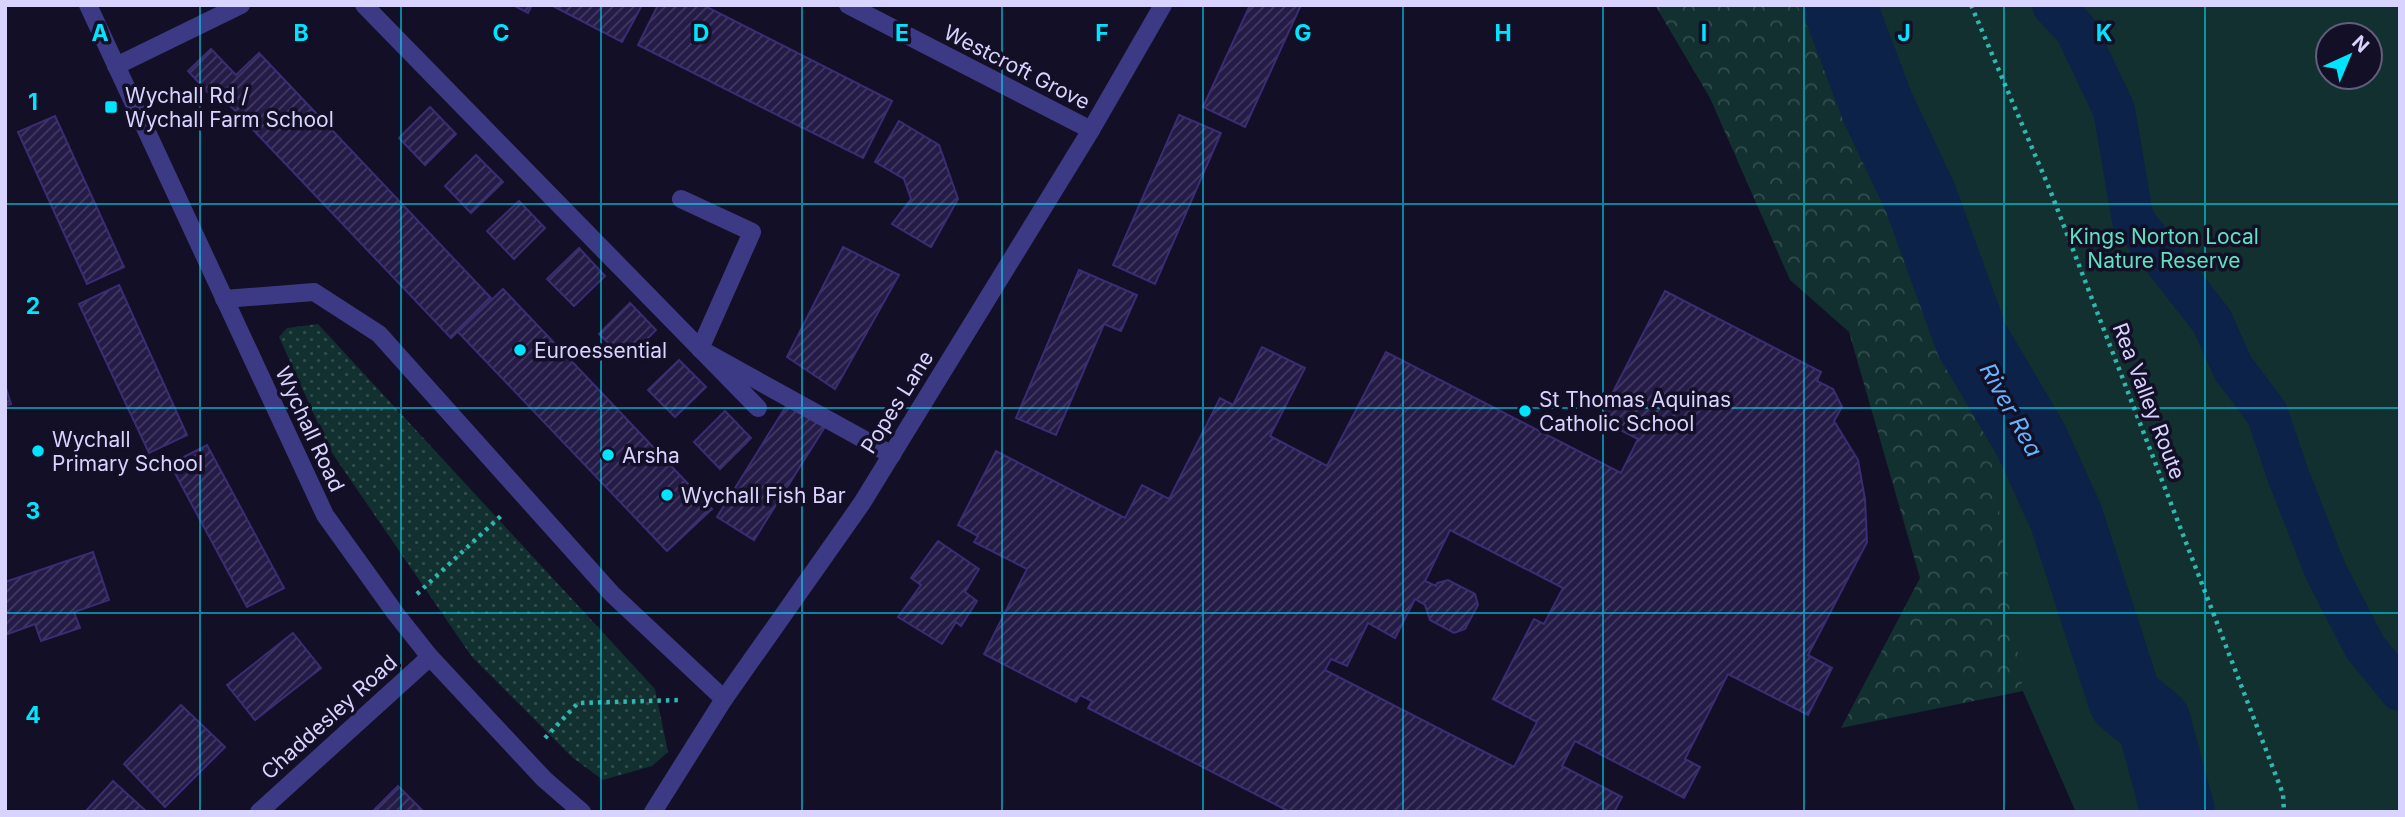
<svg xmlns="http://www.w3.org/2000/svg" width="2405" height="817" viewBox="0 0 2405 817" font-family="Inter,sans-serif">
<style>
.grass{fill:url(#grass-dots)}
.forest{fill:url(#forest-crowns);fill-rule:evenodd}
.park{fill:#12302f;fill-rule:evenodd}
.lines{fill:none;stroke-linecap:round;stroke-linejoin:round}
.canal{stroke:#0c2248;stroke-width:42}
.river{stroke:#0c2248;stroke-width:74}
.building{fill:url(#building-hatch);stroke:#3b2d73;stroke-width:2;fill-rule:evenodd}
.path{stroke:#2fb8b0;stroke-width:4.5;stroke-dasharray:3.5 5;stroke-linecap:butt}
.service{stroke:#3d3a85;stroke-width:18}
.minor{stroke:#3d3a85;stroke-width:18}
.tertiary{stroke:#3d3a85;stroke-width:18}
.grid{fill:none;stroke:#00e5ff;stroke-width:2;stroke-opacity:0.55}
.poi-dot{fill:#00e5ff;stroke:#130f26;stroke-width:2.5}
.labels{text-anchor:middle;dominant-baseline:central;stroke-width:7;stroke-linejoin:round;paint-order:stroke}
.street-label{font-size:21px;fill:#d9d4ff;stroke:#130f26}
.poi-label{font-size:21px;fill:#d9d4ff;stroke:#130f26;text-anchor:start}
.park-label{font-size:21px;fill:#5fe0c0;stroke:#130f26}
.water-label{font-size:23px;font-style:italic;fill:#62b6ff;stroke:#130f26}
.grid-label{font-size:23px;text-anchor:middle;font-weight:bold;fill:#00e5ff;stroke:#130f26;stroke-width:7;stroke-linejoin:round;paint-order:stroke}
</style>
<defs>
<pattern id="grass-dots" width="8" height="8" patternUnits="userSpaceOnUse" patternTransform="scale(1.75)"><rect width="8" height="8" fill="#12302f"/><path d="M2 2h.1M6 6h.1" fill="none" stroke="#344d4e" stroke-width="1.8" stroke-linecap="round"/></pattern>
<pattern id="forest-crowns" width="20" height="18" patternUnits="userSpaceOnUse" patternTransform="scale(1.75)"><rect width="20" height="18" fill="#12302f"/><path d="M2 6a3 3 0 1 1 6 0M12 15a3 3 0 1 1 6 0" fill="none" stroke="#344d4e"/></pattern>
<pattern id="building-hatch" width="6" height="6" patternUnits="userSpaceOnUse" patternTransform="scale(1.75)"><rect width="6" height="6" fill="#241b47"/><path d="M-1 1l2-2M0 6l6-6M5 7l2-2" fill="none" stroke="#433b63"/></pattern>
</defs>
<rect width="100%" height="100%" fill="#130f26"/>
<polygon class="grass" points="318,324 655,689 668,752 652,766 603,780 573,758 472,657 330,450 279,337 287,328"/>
<path class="forest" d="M1655,5H2400V812H2076L2023,691L1841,728L1920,578L1849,332L1790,280L1710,98ZM2328,35H2370V77H2328Z"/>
<path class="park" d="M1797,5H2400V812H2076L2023,691L1988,426ZM2328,35H2370V77H2328Z"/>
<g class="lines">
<polyline class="canal" points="2053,5 2076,30 2114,110 2133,220 2212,321 2233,368 2267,413 2288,475 2326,572 2365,647 2400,690"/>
<polyline class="river" points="1839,5 1878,108 1920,197 1972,340 2031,440 2066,517 2125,699 2154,723 2178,812"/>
</g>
<g class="building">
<polygon points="513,5 532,5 528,13"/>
<polygon points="551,5 642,5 622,42"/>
<polygon points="658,5 703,5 892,101 863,158 638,45"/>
<polygon points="1250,5 1301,5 1245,127 1203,107"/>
<polygon points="211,49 236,75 259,53 492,299 451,338 220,95 215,100 188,71"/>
<polygon points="430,107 456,134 425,165 399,138"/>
<polygon points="1179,115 1221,133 1155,284 1113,265"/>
<polygon points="55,116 124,267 87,284 18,132"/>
<polygon points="899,121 939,145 958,199 931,247 892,224 911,199 904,179 875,162"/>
<polygon points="476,155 503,182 471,213 445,186"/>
<polygon points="519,201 545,228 514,259 487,231"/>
<polygon points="843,247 899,275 835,389 787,357"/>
<polygon points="579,248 605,276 574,306 547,279"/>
<polygon points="1079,270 1137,295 1121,331 1104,324 1056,435 1016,418"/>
<polygon points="119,285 187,435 149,453 79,304"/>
<polygon points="503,289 712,509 667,551 458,332"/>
<path d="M1665,291L1821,372L1817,381L1833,389L1842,407L1834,421L1858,460L1865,499L1867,542L1808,655L1832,668L1808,715L1728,674L1685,759L1700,767L1684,798L1575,741L1562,766L1622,797L1614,812H1290L1088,708L1092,701L1080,695L1076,702L984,654L1027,569L974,542L978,536L958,525L996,451L1125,518L1142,485L1169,499L1220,398L1233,405L1262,347L1305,368L1270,436L1327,466L1386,352L1621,473L1638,439L1599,419ZM1450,530L1563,588L1544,624L1534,619L1493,699L1537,722L1514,767L1325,670L1331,659L1347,666L1368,623L1395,638L1415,599L1425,605L1430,620L1454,633L1465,629L1478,605L1475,594L1448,580L1437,583L1436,586L1425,581Z"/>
<polygon points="630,303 656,330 626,360 599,334"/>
<polygon points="679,360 706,387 675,417 648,390"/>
<polygon points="5,385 11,404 5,406"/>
<polygon points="788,403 826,425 754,540 717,517"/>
<polygon points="725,411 751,438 720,469 694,442"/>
<polygon points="207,445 284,588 247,607 170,464"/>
<polygon points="938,541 979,569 965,592 977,601 961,626 956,622 942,644 898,617 921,585 911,578"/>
<polygon points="93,552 109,600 74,612 80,628 41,641 35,624 5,635 5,582"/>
<polygon points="293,633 321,668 255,720 227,685"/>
<polygon points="181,705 225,747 165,807 124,764"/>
<polygon points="113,781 147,812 85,812"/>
<polygon points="398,786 424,812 372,812"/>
</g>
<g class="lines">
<g class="path">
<polyline points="1971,5 2050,190 2283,794 2284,812"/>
<polyline points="417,594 503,514"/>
<polyline points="545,738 578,703 682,700"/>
</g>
<g class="service">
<polyline points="364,5 758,408"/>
<polyline points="116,66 241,5"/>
<polyline points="681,199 752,232 700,349 892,455"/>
</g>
<g class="minor">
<polyline points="848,5 1091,130"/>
<polyline points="224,299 314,292 379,334 612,594 724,699"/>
<polyline points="259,812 430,657"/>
<polyline points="653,812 724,699 862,503 1091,130 1163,5"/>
</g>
<polyline class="tertiary" points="88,5 325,515 396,614 430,657 544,779 582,812"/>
</g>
<path class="grid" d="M200,5V812M401,5V812M601,5V812M802,5V812M1002,5V812M1203,5V812M1403,5V812M1603,5V812M1804,5V812M2004,5V812M2205,5V812M5,204H2400M5,408H2400M5,613H2400"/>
<g class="poi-dot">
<rect x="104" y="100" width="14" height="14" rx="3.5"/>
<circle cx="520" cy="350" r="7"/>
<circle cx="1525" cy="411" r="7"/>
<circle cx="38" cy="451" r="7"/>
<circle cx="608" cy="455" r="7"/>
<circle cx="667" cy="495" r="7"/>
</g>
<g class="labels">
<g class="street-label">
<text transform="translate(1017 67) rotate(27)">Westcroft Grove</text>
<text transform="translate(2149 401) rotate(69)">Rea Valley Route</text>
<text transform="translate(897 402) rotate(-58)">Popes Lane</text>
<text transform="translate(310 429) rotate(65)">Wychall Road</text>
<text transform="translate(329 717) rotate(-42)">Chaddesley Road</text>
</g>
<g class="poi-label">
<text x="125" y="95">Wychall Rd /<tspan x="125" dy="24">Wychall Farm School</tspan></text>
<text x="534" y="350">Euroessential</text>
<text x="1539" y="399">St Thomas Aquinas<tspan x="1539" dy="24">Catholic School</tspan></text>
<text x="52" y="439">Wychall<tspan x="52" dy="24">Primary School</tspan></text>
<text x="622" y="455">Arsha</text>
<text x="681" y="495">Wychall Fish Bar</text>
</g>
<g class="park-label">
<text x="2164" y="236">Kings Norton Local<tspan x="2164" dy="24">Nature Reserve</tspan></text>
</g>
<g class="water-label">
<text transform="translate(2011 410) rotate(61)">River Rea</text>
</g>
</g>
<g class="grid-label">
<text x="100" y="41">A</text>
<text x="301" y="41">B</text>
<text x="501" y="41">C</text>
<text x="701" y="41">D</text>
<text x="902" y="41">E</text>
<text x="1102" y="41">F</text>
<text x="1303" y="41">G</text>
<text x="1503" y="41">H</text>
<text x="1704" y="41">I</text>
<text x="1904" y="41">J</text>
<text x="2104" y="41">K</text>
<text x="33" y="110">1</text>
<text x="33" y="314">2</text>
<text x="33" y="519">3</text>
<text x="33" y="723">4</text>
</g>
<rect width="2405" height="817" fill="none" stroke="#d9d4ff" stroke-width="14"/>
<g transform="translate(2349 56) rotate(44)"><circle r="33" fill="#130f26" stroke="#625e7d" stroke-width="2"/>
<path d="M0-5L12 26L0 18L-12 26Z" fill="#00e5ff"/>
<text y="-10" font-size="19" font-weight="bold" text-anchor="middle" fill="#d9d4ff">N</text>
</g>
</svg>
